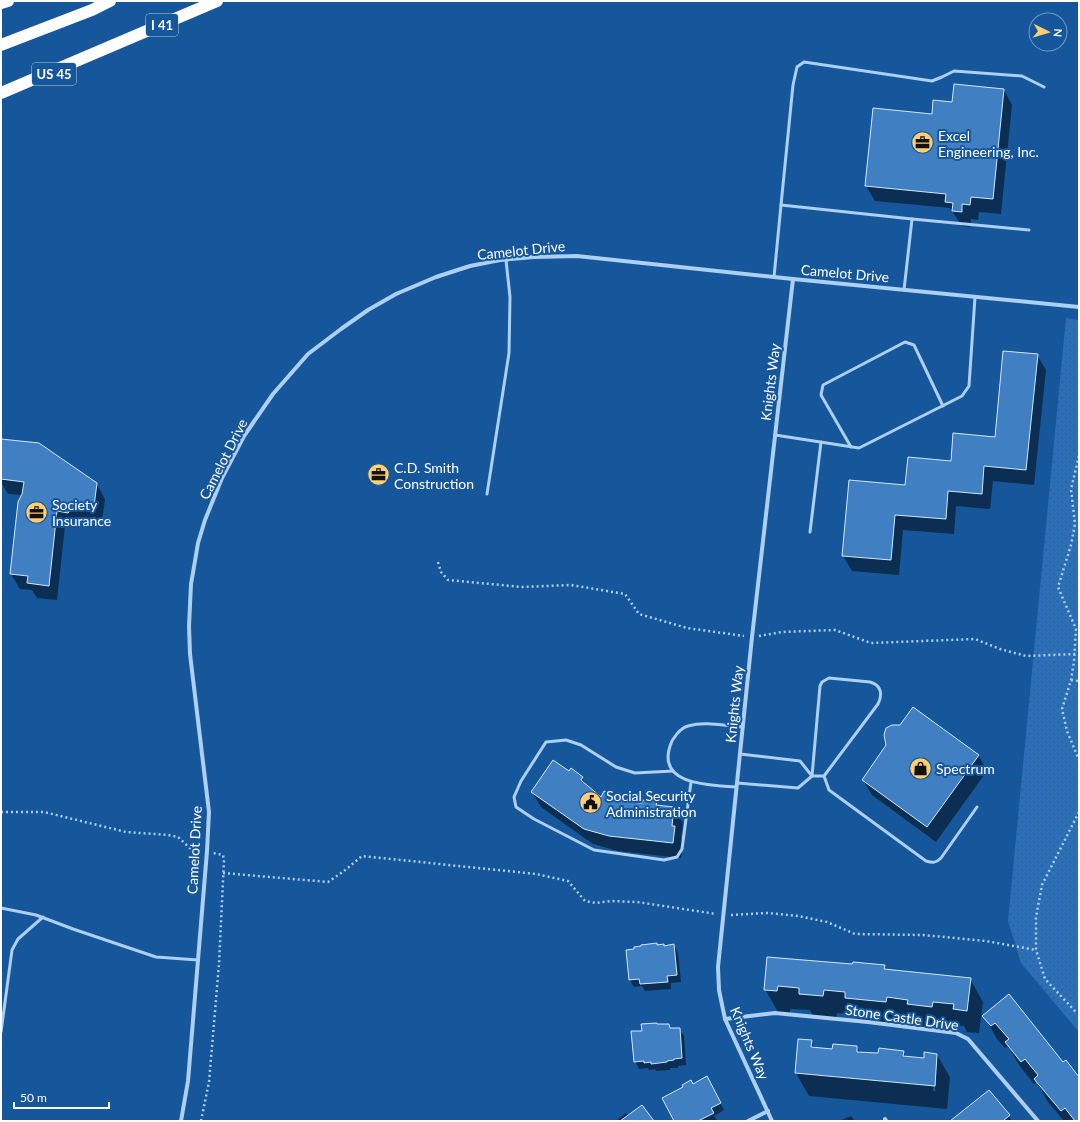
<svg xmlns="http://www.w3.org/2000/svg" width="1080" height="1122" viewBox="0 0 1080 1122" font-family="Lato,sans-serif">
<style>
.park{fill:url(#park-dots)}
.shadow{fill:#0007;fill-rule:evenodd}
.building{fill:#3f7fc2;stroke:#d4e8fd}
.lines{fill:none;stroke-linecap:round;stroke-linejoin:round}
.path{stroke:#accff2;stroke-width:2.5;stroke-dasharray:2 3;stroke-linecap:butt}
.lane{stroke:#accff2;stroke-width:3}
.street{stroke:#accff2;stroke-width:4}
.highway{stroke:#fff;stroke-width:12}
.labels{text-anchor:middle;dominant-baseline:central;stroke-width:4;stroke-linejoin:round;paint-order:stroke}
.shield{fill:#16569b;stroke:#b9cce1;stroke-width:1}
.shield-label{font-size:13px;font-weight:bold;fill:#fff}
.poi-label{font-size:14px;fill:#fff;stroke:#16569b;text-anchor:start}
.street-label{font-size:14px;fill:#fff;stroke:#16569b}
</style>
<defs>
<pattern id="park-dots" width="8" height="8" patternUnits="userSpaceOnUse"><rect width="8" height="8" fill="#2a70b9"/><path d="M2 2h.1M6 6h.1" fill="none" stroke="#3d5c7d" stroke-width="1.8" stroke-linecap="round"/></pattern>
</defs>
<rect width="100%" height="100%" fill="#16569b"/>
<polygon class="park" points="1066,318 1079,320 1079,1032 1021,963 1008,921"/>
<g class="shadow">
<polygon points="1004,90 1012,105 1001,214 979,212 978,220 971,219 970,227 962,226 950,208 875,201 866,186 933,115 953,103"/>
<polygon points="1037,355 1046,370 1034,485 993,481 990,509 956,506 954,534 903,530 899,575 852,571 843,556 906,486 996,438"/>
<polygon points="1,440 96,483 105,499 102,521 83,518 77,528 65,526 57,600 37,598 32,590 20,589 11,574 23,495 8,494 1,482"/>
<polygon points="913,708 979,756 987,771 936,842 872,795 863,780"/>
<polygon points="569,772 582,778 587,785 602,798 617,798 619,802 643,805 656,803 658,806 674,808 683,823 681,838 683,842 681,858 618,851 593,844 541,807 532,792"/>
<polygon points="674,945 678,953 681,982 671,983 671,989 645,991 642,986 634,987 630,980 657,946"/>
<polygon points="853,966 884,966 886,970 970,979 983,1002 979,1033 967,1032 964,1026 945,1024 945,1030 921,1027 918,1022 899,1020 899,1024 859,1020 855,1015 837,1013 836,1018 813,1016 810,1010 790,1009 790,1013 778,1012 765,989"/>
<polygon points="984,1016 1063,1063 1079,1079 1079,1121 1064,1121 1048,1102 1037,1082 1034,1084 1019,1065 1008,1046 1005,1048 997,1039"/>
<polygon points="669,1025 671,1029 679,1029 684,1036 686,1065 678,1066 678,1068 670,1068 670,1070 656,1071 655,1069 649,1070 648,1068 639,1069 635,1061 643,1031"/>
<path d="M811,1041L815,1049L833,1050L857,1047L860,1053L879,1054L903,1052L906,1057L925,1059L937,1055L950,1077L947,1109L809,1096L796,1073ZM934,1080H936L935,1091H933Z"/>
<polygon points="693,1085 711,1085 724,1110 714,1116 717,1120 675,1121"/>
<polygon points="989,1091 1012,1121 952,1121"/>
<polygon points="633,1111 634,1112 652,1121 616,1121 626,1113 627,1115"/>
<polygon points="851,1116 855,1121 839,1121"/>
</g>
<g class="building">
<polygon points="954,84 1004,89 993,199 971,197 970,205 962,204 962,212 952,211 953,203 945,202 946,194 865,186 873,108 932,114 933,100 952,102"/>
<polygon points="1003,351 1038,354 1026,470 984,466 982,494 948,491 946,519 895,515 891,560 842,556 849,480 905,485 908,457 951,461 953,433 995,437"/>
<polygon points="1,439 39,443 97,483 94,506 75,504 68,513 57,511 49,586 27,583 28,576 10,574 18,502 22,494 24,482 1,479"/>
<polygon points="913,707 979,755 927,827 862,780 886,745 884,735 886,728 892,725 900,725"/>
<polygon points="553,760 569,771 571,768 583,777 581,780 601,797 604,791 617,797 616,801 642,803 642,800 657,802 656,805 674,807 672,826 675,826 673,843 609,836 584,829 531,792"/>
<polygon points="657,943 657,945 664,944 664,946 674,944 677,975 667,976 668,982 640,984 639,979 629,980 626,950 634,949 634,947 641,946 641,945"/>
<polygon points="767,957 852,964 853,962 885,965 884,969 971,978 967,1011 953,1009 954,1004 933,1002 932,1007 907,1004 908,1000 887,997 886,1002 845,998 845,992 824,990 823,996 799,994 799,988 778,986 777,991 764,990"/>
<polygon points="1009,994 1063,1062 1066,1060 1079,1077 1079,1121 1075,1121 1065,1108 1061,1111 1034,1079 1038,1075 1025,1059 1021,1062 1005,1042 1009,1039 995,1023 991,1026 982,1016"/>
<polygon points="657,1023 657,1024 669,1024 670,1028 680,1028 682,1058 674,1059 674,1060 667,1061 667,1062 651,1064 651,1062 644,1063 644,1061 634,1062 631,1031 642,1031 641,1024"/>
<polygon points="798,1039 812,1040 811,1047 832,1049 833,1044 857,1046 857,1052 878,1053 879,1048 904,1051 903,1056 924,1058 924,1052 937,1054 935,1086 795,1073"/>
<polygon points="707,1076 721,1103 711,1108 714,1113 698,1121 674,1121 662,1098 683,1087 682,1085 691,1080 693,1084"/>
<polygon points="989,1090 1010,1115 1003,1121 950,1121"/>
<polygon points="642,1105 654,1121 620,1121"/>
</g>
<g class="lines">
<g class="path">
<polyline points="1079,456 1071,489 1075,524 1071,545 1058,587 1076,629 1074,662 1071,680 1062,709 1067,731 1079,760"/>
<polyline points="438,562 441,572 448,580 522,587 571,585 625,594 639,614 687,628 744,636"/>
<polyline points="759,636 782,632 835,630 871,643 975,639 1000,649 1026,656 1075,654"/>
<polyline points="1071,680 1079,681"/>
<polyline points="1,812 44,812 126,832 168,835 178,837 191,849 201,850"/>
<polyline points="1079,812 1042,885 1036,917 1036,950 1045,979 1075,1011 1079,1012"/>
<polyline points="223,873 328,882 344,871 362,856 536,874 568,881 585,901 596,903 611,901 637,902 716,914"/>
<polyline points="731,915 767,913 798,916 827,922 855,934 923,935 986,941 1036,950"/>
<polyline points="201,1121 209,1082 219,964 224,860 223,855 213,853"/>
</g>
<g class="lane">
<polyline points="781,205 793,85 797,67 804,62 932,81 942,77 954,71 1022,76 1044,87"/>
<polyline points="912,219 1029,230"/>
<polyline points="774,277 781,205 912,219 904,290"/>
<polyline points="775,435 859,448 962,396 969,386 975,297"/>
<polyline points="851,447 821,395 823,385 905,342 914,345 943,406"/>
<polyline points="487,494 509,353 510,297 506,260"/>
<polyline points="810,532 821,442"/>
<polyline points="673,771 635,773 616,767 581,745 566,740 546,742 521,781 514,797 516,807 534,819 594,850 664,860 677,857 682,849 691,782"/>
<path d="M824,776H812L820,686L822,682L829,678L870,682C881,685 883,694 878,704L824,776L829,790L926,861C933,863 936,863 941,858L977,807"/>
<polyline points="737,783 798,788 812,776 800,761 740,754"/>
<path d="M736,787C712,785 657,786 670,746C672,739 680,728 688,726C705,721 725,726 743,727"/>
<polyline points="1,908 36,915 73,929 156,957 198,960"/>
<polyline points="1,1032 12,950 18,939 43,917"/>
</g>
<g class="street">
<polyline points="725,1019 775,1013 868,1022 956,1033 968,1039 1038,1121"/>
<polyline points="885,1119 886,1121"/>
<polyline points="181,1121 188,1081 207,851 209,812 190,654 189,626 191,584 195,561 198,543 205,520 222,478 244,436 273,394 308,354 341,329 368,310 396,294 436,277 470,266 500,260 534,257 577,256 793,279 1079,307"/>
<polyline points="748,1121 768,1111"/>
<polyline points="772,1121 725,1019 719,990 718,967 752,637 793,279"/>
</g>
<g class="highway">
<polyline points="1,3 8,1"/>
<polyline points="1,45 92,10 110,1"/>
<polyline points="1,93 217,1"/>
</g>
</g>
<defs>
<symbol id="office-disc" viewBox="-11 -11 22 22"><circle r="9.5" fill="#ffcf6e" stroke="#16569b"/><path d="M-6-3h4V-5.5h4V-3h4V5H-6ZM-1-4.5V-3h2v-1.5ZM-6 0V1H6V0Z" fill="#111"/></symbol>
<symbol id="shop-disc" viewBox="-11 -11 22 22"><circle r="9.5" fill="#ffcf6e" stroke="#16569b"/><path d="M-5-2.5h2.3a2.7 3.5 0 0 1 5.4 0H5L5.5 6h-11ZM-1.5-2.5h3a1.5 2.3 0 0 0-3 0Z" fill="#111"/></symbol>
<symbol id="civic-disc" viewBox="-11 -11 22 22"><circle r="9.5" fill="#ffcf6e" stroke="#16569b"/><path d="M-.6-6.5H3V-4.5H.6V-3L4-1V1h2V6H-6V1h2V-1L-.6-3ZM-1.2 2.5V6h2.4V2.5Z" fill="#111"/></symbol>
</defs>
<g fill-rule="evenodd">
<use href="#office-disc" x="910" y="130" width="25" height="25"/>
<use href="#office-disc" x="366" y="462" width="25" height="25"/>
<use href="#office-disc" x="24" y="500" width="25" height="25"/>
<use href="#shop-disc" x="908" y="756" width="25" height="25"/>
<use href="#civic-disc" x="578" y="790" width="25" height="25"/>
</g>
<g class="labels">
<g class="shield">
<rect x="146" y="14" width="32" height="22" rx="3"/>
<rect x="32" y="63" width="44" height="22" rx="3"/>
</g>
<g class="shield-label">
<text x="162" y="25">I 41</text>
<text x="54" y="74">US 45</text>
</g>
<g class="poi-label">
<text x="938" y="135">Excel<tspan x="938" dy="16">Engineering, Inc.</tspan></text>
<text x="394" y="467">C.D. Smith<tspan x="394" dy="16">Construction</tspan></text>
<text x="52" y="504">Society<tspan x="52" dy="16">Insurance</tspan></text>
<text x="936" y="768">Spectrum</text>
<text x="606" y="795">Social Security<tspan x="606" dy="16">Administration</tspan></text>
</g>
<g class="street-label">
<text transform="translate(521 250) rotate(-6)">Camelot Drive</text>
<text transform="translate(845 273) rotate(5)">Camelot Drive</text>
<text transform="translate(770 382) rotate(-83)">Knights Way</text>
<text transform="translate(223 459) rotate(-63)">Camelot Drive</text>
<text transform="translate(734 704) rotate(-84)">Knights Way</text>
<text transform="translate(194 850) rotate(-87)">Camelot Drive</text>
<text transform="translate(902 1017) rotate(8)">Stone Castle Drive</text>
<text transform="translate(750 1043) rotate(67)">Knights Way</text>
</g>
</g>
<rect width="1080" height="1122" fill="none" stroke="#ffffff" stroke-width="4"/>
<g transform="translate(1048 32) rotate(95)"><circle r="19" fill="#16569b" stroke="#739ac3"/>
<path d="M0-3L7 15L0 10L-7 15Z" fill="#ffcf6e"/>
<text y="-6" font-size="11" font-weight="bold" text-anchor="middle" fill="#ffffff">N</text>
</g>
<path d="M14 1102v6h95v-6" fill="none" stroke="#ffffff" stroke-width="2"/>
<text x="20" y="1102" font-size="12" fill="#ffffff" stroke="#16569b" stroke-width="3" paint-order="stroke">50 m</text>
</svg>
